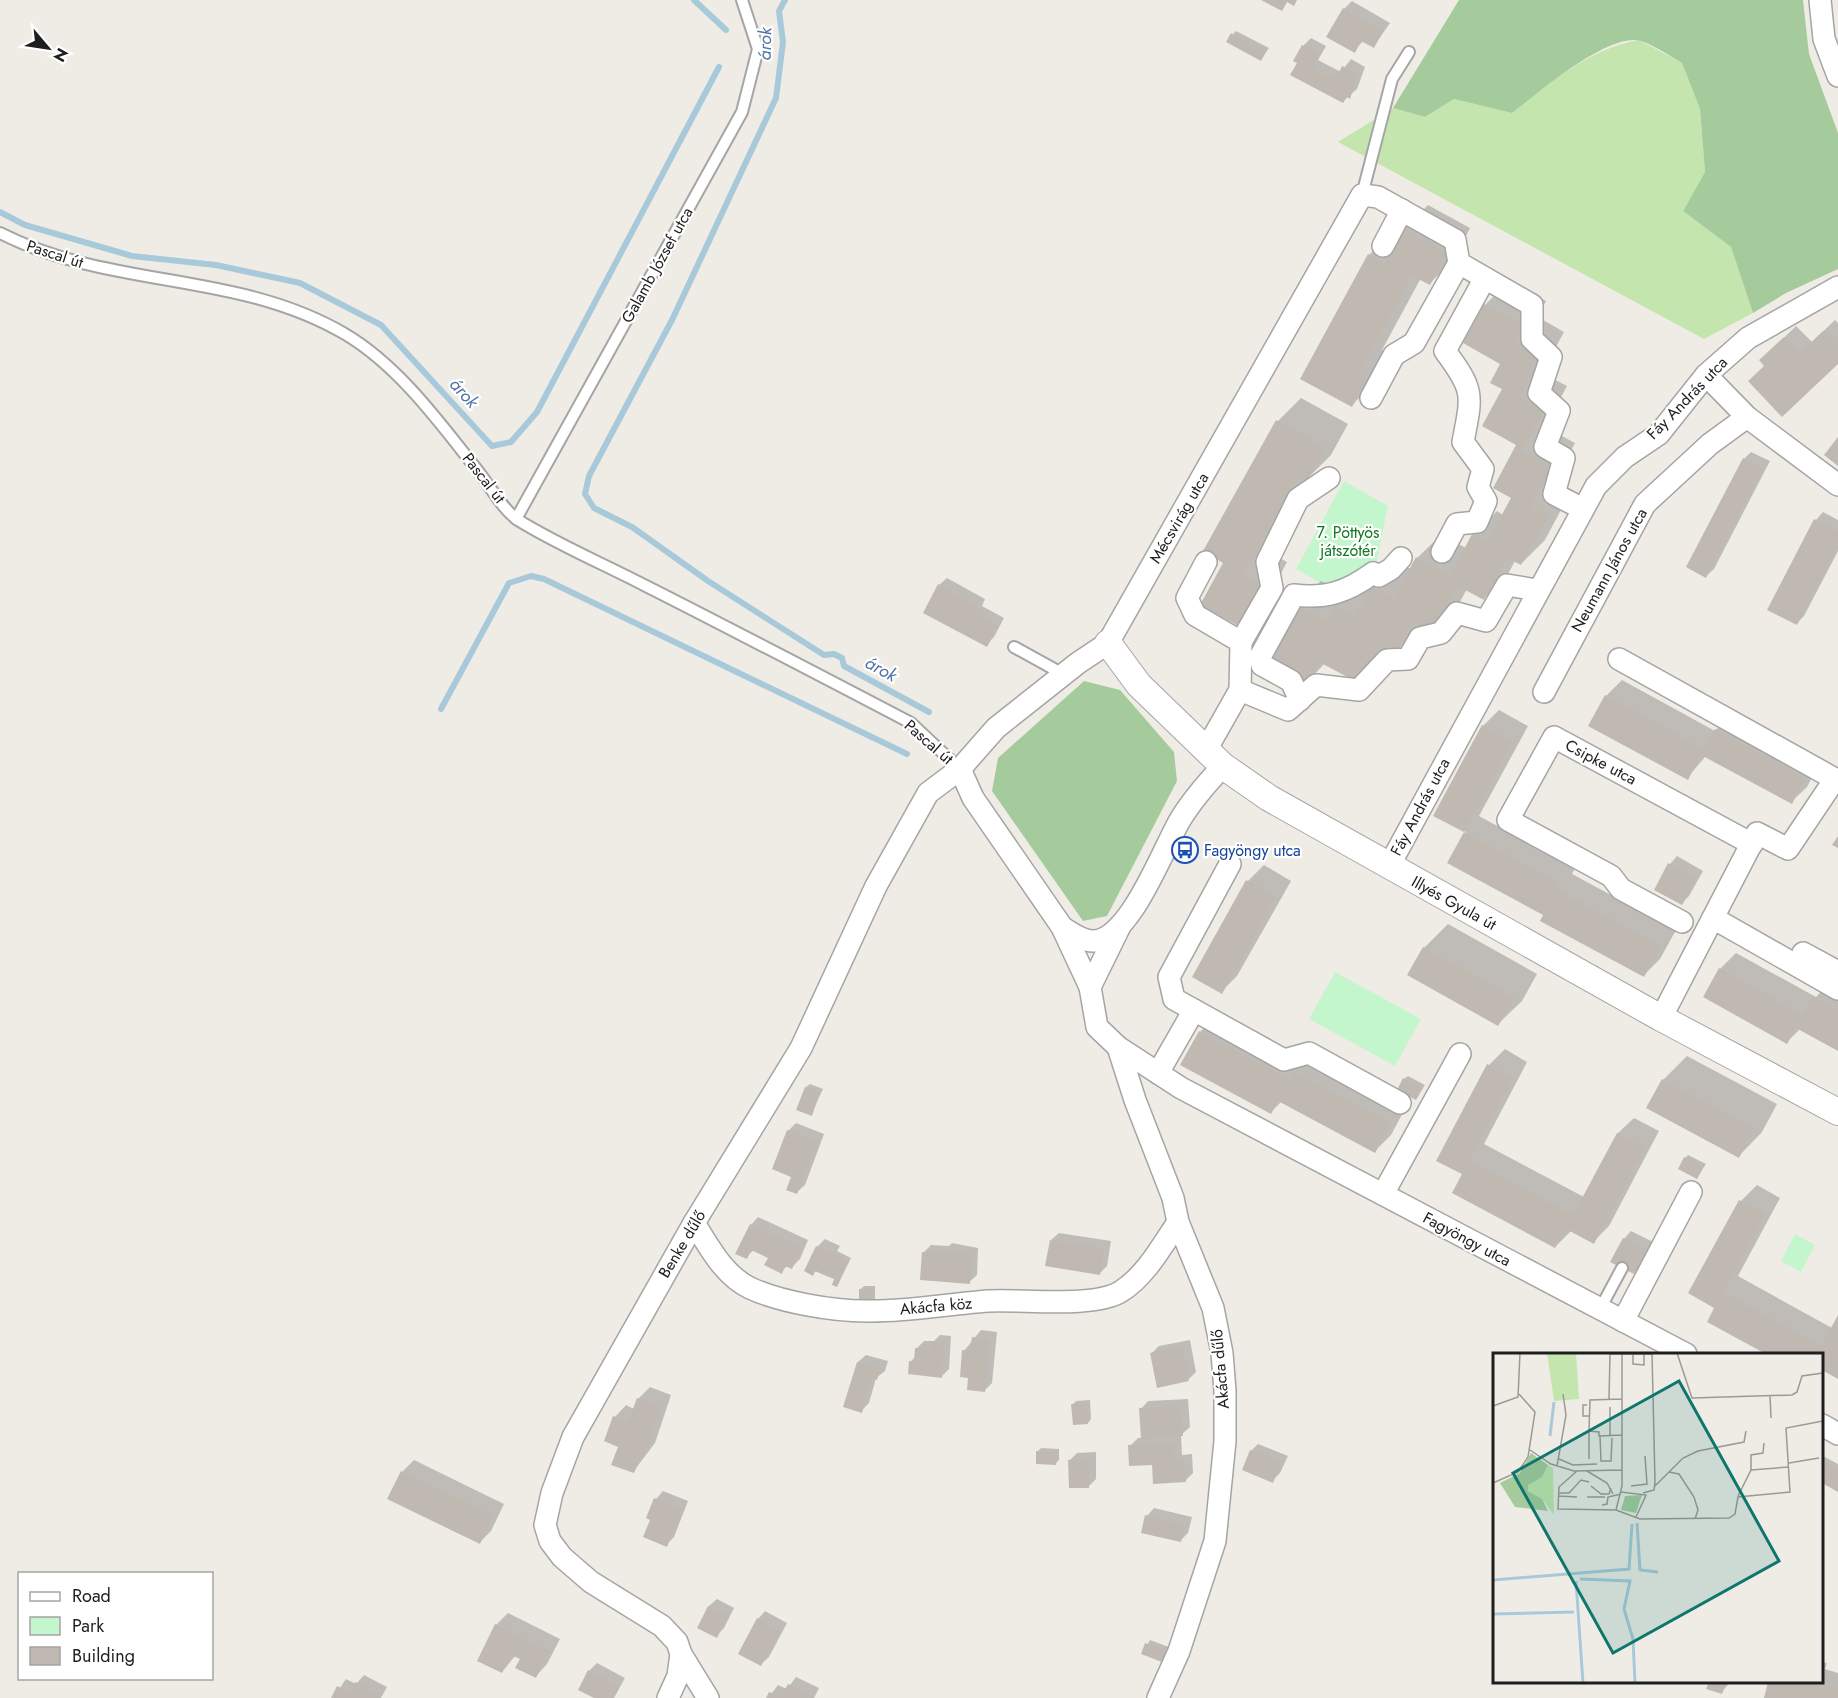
<svg xmlns="http://www.w3.org/2000/svg" width="1838" height="1698" viewBox="0 0 1838 1698" font-family="Jost,sans-serif">
<style>
.grass{fill:#c4e6ae}
.forest{fill:#a5cb9c}
.park{fill:#c4f6cd}
.shadow{fill:#0003}
.lines{fill:none;stroke-linecap:round;stroke-linejoin:round}
.stream{stroke:#a8c9da;stroke-width:6}
.building{fill:#bfb9b2}
.service-casing{stroke:#a5a5a5;stroke-width:14}
.minor-casing{stroke:#a5a5a5;stroke-width:24}
.tertiary-casing{stroke:#a5a5a5;stroke-width:28}
.service{stroke:#fff;stroke-width:10}
.minor{stroke:#fff;stroke-width:21}
.tertiary{stroke:#fff;stroke-width:26}
.labels{text-anchor:middle;dominant-baseline:central;stroke-width:4.5;stroke-linejoin:round;paint-order:stroke}
.street-label{font-size:16px;fill:#1e1e1e;stroke:#fff}
.park-label{font-size:16px;fill:#127624;stroke:#fff}
.transit-label{font-size:16px;fill:#164399;stroke:#fff;text-anchor:start}
.water-label{font-size:18px;font-style:italic;fill:#5073a8;stroke:#fff}
.inset-river{fill:none;stroke:#a8c9da;stroke-width:3}
.inset-road{fill:none;stroke:#9b9a95;stroke-width:1.5}
.view{fill:#0f766e;fill-opacity:0.15;stroke:#0f766e;stroke-width:3}
.inset-edge{fill:none;stroke:#1e1e1e;stroke-width:3}
</style>
<rect width="100%" height="100%" fill="#efece5"/>
<path class="grass" d="M1639,40L1682,63L1700,109L1705,172L1683,211L1731,247L1753,313L1704,339L1338,142L1393,108L1425,117L1454,99L1512,113C1552,82 1588,49 1639,40Z"/>
<g class="forest">
<path d="M1459,0H1803L1809,54L1838,133V269L1786,293L1753,313L1731,247L1683,211L1705,172L1700,109L1682,63C1670,56 1655,46 1641,41C1609,31 1537,94 1512,113L1454,99L1425,117L1393,108Z"/>
<polygon points="1084,681 1120,690 1174,752 1177,781 1107,916 1083,921 992,791 998,758"/>
</g>
<g class="park">
<polygon points="1344,481 1388,506 1376,565 1328,587 1296,569"/>
<polygon points="1335,972 1421,1019 1395,1066 1309,1019"/>
<polygon points="1795,1234 1815,1245 1801,1272 1781,1261"/>
</g>
<g class="shadow">
<polygon points="1352,1 1390,23 1374,46 1364,40 1354,51 1344,9"/>
<polygon points="1236,31 1269,48 1264,55 1261,59 1233,34"/>
<polygon points="1311,38 1326,46 1318,60 1341,72 1351,59 1365,67 1357,89 1343,101 1299,62 1303,46"/>
<polygon points="1428,205 1470,228 1454,260 1430,283 1421,278 1382,350 1391,355 1376,381 1352,405 1369,255 1393,231 1404,229"/>
<polygon points="1509,281 1546,301 1538,317 1564,332 1542,373 1567,386 1545,427 1575,443 1554,482 1571,491 1545,540 1521,564 1515,561 1508,574 1484,598 1467,589 1457,607 1421,625 1396,652 1390,648 1384,658 1325,663 1308,681 1297,605 1321,581 1348,595 1360,583 1371,589 1397,562 1411,569 1417,558 1441,535 1466,548 1473,535 1497,511 1503,515 1513,497 1518,444 1504,388 1502,363 1485,305"/>
<polygon points="1835,320 1838,323 1838,361 1766,366 1761,360 1796,326 1812,342"/>
<polygon points="1301,398 1348,424 1331,455 1307,479 1267,551 1287,562 1266,602 1226,562 1278,421"/>
<polygon points="1751,452 1770,461 1714,569 1706,576 1744,459"/>
<polygon points="1823,512 1838,520 1838,551 1804,616 1797,623 1816,520"/>
<polygon points="947,578 985,599 982,606 1004,618 994,637 986,645 939,585"/>
<polygon points="1622,680 1715,731 1732,714 1820,762 1807,787 1791,802 1706,756 1687,778 1606,696"/>
<polygon points="1499,710 1528,726 1479,816 1575,868 1572,874 1676,930 1660,959 1644,975 1545,915 1449,863 1466,832 1435,815 1483,726"/>
<polygon points="1677,856 1703,871 1689,896 1682,903 1656,889 1670,864"/>
<polygon points="1264,865 1291,881 1237,976 1221,992 1248,881"/>
<polygon points="1448,924 1537,974 1522,1001 1498,1024 1409,974 1424,948"/>
<polygon points="1736,953 1816,997 1830,982 1838,987 1838,1049 1801,1028 1787,1042 1720,969"/>
<polygon points="1216,1016 1304,1064 1311,1057 1406,1107 1391,1135 1375,1151 1282,1101 1271,1112 1200,1032"/>
<polygon points="1505,1049 1527,1062 1484,1144 1584,1197 1618,1133 1634,1118 1659,1131 1609,1226 1593,1242 1572,1230 1555,1247 1464,1174 1489,1065"/>
<polygon points="1687,1056 1777,1104 1762,1132 1739,1156 1648,1107 1663,1080"/>
<polygon points="1408,1076 1425,1085 1416,1098 1404,1079"/>
<polygon points="810,1084 823,1089 811,1114 806,1087"/>
<polygon points="796,1123 824,1134 805,1185 797,1192 788,1131"/>
<polygon points="1688,1155 1706,1164 1697,1178 1685,1158"/>
<polygon points="1757,1185 1780,1198 1738,1276 1832,1328 1838,1318 1838,1377 1822,1368 1822,1354 1769,1354 1709,1321 1716,1307 1741,1201"/>
<polygon points="758,1217 808,1240 800,1259 792,1267 788,1265 781,1272 770,1257 754,1250 746,1257 751,1225"/>
<polygon points="1631,1231 1653,1242 1641,1265 1634,1273 1624,1239"/>
<polygon points="1059,1233 1111,1241 1107,1266 1100,1273 1051,1240"/>
<polygon points="825,1239 840,1246 837,1251 851,1258 837,1285 836,1279 817,1270 813,1274 817,1247"/>
<polygon points="952,1243 978,1248 977,1275 969,1282 924,1252 931,1245 949,1246"/>
<polygon points="864,1286 875,1286 875,1302 871,1305 861,1289"/>
<polygon points="981,1330 997,1332 992,1383 984,1391 964,1351"/>
<polygon points="940,1335 951,1336 949,1369 941,1377 910,1362 916,1356 917,1348 924,1341 934,1341"/>
<polygon points="1190,1340 1196,1372 1189,1379 1151,1354 1159,1346"/>
<polygon points="866,1355 888,1361 885,1371 876,1378 869,1403 861,1411 858,1362"/>
<polygon points="650,1387 671,1395 655,1443 633,1472 620,1446 615,1417 626,1405 634,1409 638,1399"/>
<polygon points="1188,1399 1190,1427 1181,1435 1182,1455 1192,1454 1193,1473 1185,1481 1153,1464 1130,1446 1138,1438 1143,1438 1141,1409 1148,1401"/>
<polygon points="1090,1400 1091,1419 1088,1423 1073,1405 1076,1401"/>
<polygon points="1258,1444 1288,1456 1280,1473 1272,1481 1251,1451"/>
<polygon points="1041,1448 1059,1449 1059,1460 1056,1463 1038,1451"/>
<polygon points="1096,1452 1096,1479 1088,1487 1070,1460 1077,1453"/>
<polygon points="1823,1456 1838,1464 1838,1490 1822,1481"/>
<polygon points="414,1460 504,1504 491,1531 479,1543 402,1472"/>
<polygon points="663,1491 688,1501 674,1537 666,1545 652,1519 656,1499"/>
<polygon points="1154,1508 1192,1517 1188,1533 1180,1541 1147,1516"/>
<polygon points="717,1599 734,1608 724,1628 716,1636 699,1627 709,1606"/>
<polygon points="765,1611 787,1623 769,1657 761,1664 758,1619"/>
<polygon points="508,1613 560,1639 547,1664 536,1676 522,1658 516,1655 502,1672 496,1625"/>
<polygon points="1150,1640 1169,1647 1162,1660 1143,1653"/>
<polygon points="1822,1662 1827,1663 1825,1669 1838,1673 1838,1698 1765,1698 1770,1682 1822,1682"/>
<polygon points="597,1663 625,1678 614,1698 597,1698 589,1671"/>
<polygon points="364,1675 387,1687 381,1698 333,1698 346,1679 356,1684"/>
<polygon points="796,1677 819,1688 814,1698 768,1698 778,1685 787,1689"/>
<polygon points="1710,1682 1730,1682 1722,1692 1708,1688"/>
</g>
<g class="lines">
<g class="stream">
<polyline points="694,0 726,30"/>
<polyline points="785,0 779,11 783,42 776,98 672,320 589,476 585,494 594,508 632,527 708,581 824,655 834,654 842,658 844,666 929,712"/>
<polyline points="0,212 25,225 132,256 216,265 300,283 381,325 492,446 511,442 537,412 719,67"/>
<polyline points="441,709 509,583 531,576 544,579 907,754"/>
</g>
</g>
<g class="building">
<polygon points="1261,0 1297,0 1294,6 1287,2 1282,11"/>
<polygon points="1343,8 1383,31 1374,48 1361,41 1355,53 1326,37"/>
<polygon points="1231,33 1266,52 1261,61 1226,42"/>
<polygon points="1302,45 1319,54 1312,68 1335,80 1342,66 1358,74 1350,99 1347,97 1343,103 1290,75 1297,63 1293,61"/>
<polygon points="1403,228 1448,253 1430,285 1412,276 1359,374 1368,379 1352,407 1300,379 1368,254 1384,263"/>
<polygon points="1484,304 1523,325 1515,341 1542,356 1520,397 1544,410 1522,451 1552,468 1531,506 1548,516 1521,565 1507,558 1484,600 1458,586 1433,633 1413,622 1396,653 1381,645 1361,684 1319,662 1308,683 1266,660 1296,604 1327,621 1335,606 1355,617 1372,585 1394,597 1416,557 1450,576 1472,534 1487,542 1511,498 1493,488 1516,445 1482,426 1502,389 1490,383 1500,364 1463,343"/>
<polygon points="1823,331 1838,347 1838,364 1782,417 1748,381 1764,366 1759,360 1784,337 1800,353"/>
<polygon points="1276,420 1326,448 1307,481 1299,477 1244,575 1265,587 1242,628 1200,605 1223,563 1203,551"/>
<polygon points="1838,437 1838,466 1824,455"/>
<polygon points="1743,458 1763,469 1706,578 1686,567"/>
<polygon points="1814,519 1838,531 1838,546 1797,625 1767,610"/>
<polygon points="938,584 979,607 975,614 998,626 987,647 923,613"/>
<polygon points="1605,695 1704,749 1715,729 1805,778 1792,804 1701,755 1688,780 1588,726"/>
<polygon points="1482,725 1513,742 1464,832 1560,884 1557,890 1661,946 1644,977 1540,921 1543,915 1447,863 1464,832 1433,816"/>
<polygon points="1838,836 1838,848 1832,845"/>
<polygon points="1668,863 1697,879 1682,905 1654,890"/>
<polygon points="1246,880 1276,897 1222,994 1192,977"/>
<polygon points="1423,947 1515,998 1498,1026 1407,975"/>
<polygon points="1719,968 1803,1015 1813,997 1838,1011 1838,1051 1796,1028 1787,1044 1703,997"/>
<polygon points="1199,1031 1290,1080 1294,1072 1391,1123 1375,1153 1278,1101 1271,1114 1180,1065"/>
<polygon points="1487,1064 1513,1078 1469,1160 1550,1203 1573,1215 1617,1133 1645,1147 1594,1244 1566,1229 1555,1248 1452,1193 1462,1174 1436,1161"/>
<polygon points="1403,1078 1423,1088 1416,1100 1397,1090"/>
<polygon points="1662,1079 1754,1128 1739,1158 1646,1108"/>
<polygon points="805,1087 820,1092 812,1116 796,1110"/>
<polygon points="787,1130 818,1142 797,1194 786,1190 791,1177 772,1169"/>
<polygon points="1684,1157 1703,1168 1697,1179 1678,1169"/>
<polygon points="1739,1200 1766,1214 1723,1292 1821,1346 1838,1315 1838,1379 1822,1370 1822,1354 1766,1354 1707,1322 1714,1308 1688,1293"/>
<polygon points="750,1224 802,1248 792,1269 785,1266 782,1274 764,1265 768,1258 751,1250 747,1259 735,1254"/>
<polygon points="1623,1238 1646,1250 1634,1274 1610,1262"/>
<polygon points="1050,1240 1104,1248 1100,1275 1045,1266"/>
<polygon points="816,1246 849,1261 837,1287 832,1285 834,1279 824,1275 815,1271 813,1276 804,1271"/>
<polygon points="943,1250 972,1255 970,1284 920,1280 922,1252 943,1253"/>
<rect x="859" y="1289" width="13" height="18"/>
<polygon points="972,1337 990,1339 985,1392 967,1390 968,1378 960,1377 962,1350 970,1351"/>
<polygon points="931,1342 944,1343 942,1378 908,1374 909,1361 914,1362 915,1348 931,1349"/>
<polygon points="1182,1346 1189,1381 1157,1388 1150,1353"/>
<polygon points="857,1362 881,1368 877,1380 872,1378 862,1413 843,1407"/>
<polygon points="637,1398 660,1407 644,1457 641,1456 634,1473 611,1465 618,1447 604,1441 613,1416 628,1422"/>
<polygon points="1087,1403 1088,1424 1073,1425 1071,1404"/>
<polygon points="1181,1406 1183,1436 1141,1439 1139,1408"/>
<polygon points="1174,1443 1175,1462 1185,1461 1186,1482 1153,1484 1152,1465 1129,1466 1128,1445"/>
<polygon points="1250,1450 1281,1463 1273,1483 1242,1470"/>
<polygon points="1036,1451 1057,1452 1056,1465 1036,1464"/>
<polygon points="1089,1459 1089,1488 1069,1488 1068,1460"/>
<polygon points="1822,1460 1838,1469 1838,1492 1822,1483"/>
<polygon points="401,1471 493,1516 480,1544 387,1499"/>
<polygon points="654,1498 682,1509 667,1547 643,1537 650,1520 646,1518"/>
<polygon points="1145,1515 1185,1525 1181,1542 1141,1533"/>
<polygon points="708,1606 728,1616 717,1638 697,1628"/>
<polygon points="757,1618 780,1631 761,1666 738,1654"/>
<polygon points="495,1624 549,1651 536,1678 515,1668 520,1659 511,1655 502,1673 477,1661"/>
<polygon points="1145,1643 1166,1650 1162,1662 1141,1654"/>
<polygon points="588,1670 619,1686 613,1698 594,1698 578,1690"/>
<polygon points="355,1682 380,1694 379,1698 331,1698 337,1686 350,1692"/>
<polygon points="1709,1682 1726,1682 1722,1694 1706,1689"/>
<polygon points="1768,1682 1816,1682 1838,1688 1838,1698 1764,1698"/>
<polygon points="788,1684 813,1696 812,1698 766,1698 769,1692 781,1697"/>
</g>
<g class="lines">
<defs>
<g id="service">
<polyline points="1362,195 1392,79 1409,52"/>
<path d="M0,233C112,290 236,270 345,334C399,366 440,423 478,471C490,486 503,510 518,520C558,545 604,564 646,586C735,631 823,677 911,723L960,769"/>
<polyline points="516,519 742,112 758,49 742,0"/>
<polyline points="1014,647 1063,674"/>
<polyline points="1600,1309 1622,1268"/>
</g>
<g id="minor">
<polyline points="1820,0 1824,39 1838,76"/>
<polyline points="1383,246 1402,210"/>
<polyline points="1706,375 1747,417 1838,485"/>
<polyline points="1371,398 1394,355 1414,343 1459,263"/>
<path d="M1442,552L1457,524L1477,522L1486,501L1478,487L1483,469L1463,442C1472,395 1475,391 1445,351L1485,278"/>
<polyline points="1206,562 1187,598 1195,615 1241,642 1240,690 1206,750"/>
<polyline points="1241,642 1272,588 1267,562 1298,499 1329,478"/>
<polyline points="1619,659 1835,779"/>
<polyline points="1240,690 1288,710 1316,685 1359,690 1387,660 1408,659 1420,638 1441,633 1457,613 1486,621 1507,585 1537,590"/>
<polyline points="1544,692 1645,504 1710,444 1747,417"/>
<path d="M1300,700L1291,681L1262,665L1260,657L1294,595C1326,599 1347,592 1373,573L1379,576L1391,569L1401,558"/>
<path d="M960,769L973,798L1062,927C1071,933 1083,942 1095,941C1131,937 1163,849 1180,820C1192,800 1207,783 1223,766"/>
<polyline points="1230,864 1169,977 1174,999 1284,1060 1309,1053 1400,1103"/>
<polyline points="1389,866 1596,486 1625,457 1659,434 1706,375 1748,338 1838,287"/>
<polyline points="1713,918 1838,989"/>
<polyline points="1682,922 1621,889 1611,876 1508,820 1554,737 1752,844"/>
<polyline points="1120,926 1090,987 1097,1027 1118,1047 1181,1088 1686,1354"/>
<polyline points="1062,927 1090,987"/>
<polyline points="1803,953 1838,972"/>
<polyline points="1661,1018 1757,833 1788,849 1835,779 1838,781"/>
<polyline points="1118,1047 1135,1100 1173,1198 1178,1222 1213,1308 1222,1353 1225,1391 1225,1441 1215,1541 1179,1651 1158,1698"/>
<polyline points="1158,1073 1194,1010"/>
<polyline points="1383,1194 1460,1054"/>
<path d="M694,1223C709,1246 723,1275 750,1288C780,1302 832,1311 866,1311C906,1312 948,1304 988,1301C1022,1299 1093,1308 1120,1292C1145,1277 1162,1246 1178,1222"/>
<polyline points="1623,1321 1691,1192"/>
<polyline points="1822,1425 1838,1434"/>
<polyline points="681,1654 708,1698"/>
<polyline points="668,1698 678,1676 681,1654 677,1642 662,1626 591,1582 562,1557 550,1541 545,1525 552,1493 573,1437 694,1223 801,1048 876,886 928,793 960,769 996,728 1078,663 1108,643 1362,195 1378,197 1455,240 1459,263 1532,305 1532,339 1551,357 1539,393 1559,411 1545,447 1564,458 1554,494 1583,509"/>
</g>
<polyline id="tertiary" points="1108,643 1139,685 1223,766 1269,798 1661,1018 1838,1112"/>
</defs>
<use href="#service" class="service-casing"/>
<use href="#minor" class="minor-casing"/>
<use href="#tertiary" class="tertiary-casing"/>
<use href="#service" class="service"/>
<use href="#minor" class="minor"/>
<use href="#tertiary" class="tertiary"/>
</g>
<defs>
<symbol id="bus-ring" viewBox="-11 -11 22 22"><circle r="9.5" fill="#fff" stroke="#1a4fb4" stroke-width="1.5"/><path d="M-5-6H5V4H4V6H2V4H-2V6H-4V4H-5ZM-3.5-4V0h7V-4ZM-3.5 1.2v1.5H-2V1.2ZM2 1.2v1.5H3.5V1.2Z" fill="#1a4fb4"/></symbol>
</defs>
<g fill-rule="evenodd">
<use href="#bus-ring" x="1170" y="835" width="30" height="30"/>
</g>
<g class="labels">
<g class="street-label">
<text transform="translate(55 254) rotate(18)">Pascal út</text>
<text transform="translate(657 265) rotate(-61)">Galamb József utca</text>
<text transform="translate(1687 398) rotate(-46)">Fáy András utca</text>
<text transform="translate(484 478) rotate(52)">Pascal út</text>
<text transform="translate(1179 518) rotate(-60)">Mécsvirág utca</text>
<text transform="translate(1609 570) rotate(-61)">Neumann János utca</text>
<text transform="translate(929 742) rotate(41)">Pascal út</text>
<text transform="translate(1601 762) rotate(28)">Csipke utca</text>
<text transform="translate(1420 807) rotate(-62)">Fáy András utca</text>
<text transform="translate(1454 903) rotate(29)">Illyés Gyula út</text>
<text transform="translate(1467 1239) rotate(28)">Fagyöngy utca</text>
<text transform="translate(682 1244) rotate(-59)">Benke dűlő</text>
<text transform="translate(936 1306) rotate(-5)">Akácfa köz</text>
<text transform="translate(1220 1369) rotate(-95)">Akácfa dűlő</text>
</g>
<g class="park-label">
<text x="1348" y="532">7. Pöttyös<tspan x="1348" dy="18">játszótér</tspan></text>
</g>
<g class="transit-label">
<text x="1204" y="850">Fagyöngy utca</text>
</g>
<g class="water-label">
<text transform="translate(765 44) rotate(-89)">árok</text>
<text transform="translate(464 393) rotate(47)">árok</text>
<text transform="translate(881 669) rotate(28)">árok</text>
</g>
</g>
<g transform="translate(1493 1353)">
<rect width="330" height="330" fill="#efece5"/>
<path d="M54,0H83L86,46L61,48ZM55,112L60,115L61,162L49,146L35,138V132Z" fill="#c4e6ae"/>
<path d="M38,100L55,112L49,124L35,132V138L49,146L55,158L22,154L7,130L27,120ZM149,142L143,160L128,157L132,143Z" fill="#a5cb9c"/>
<path class="inset-river" d="M57,83L61,49M144,170L147,217L165,219M87,226L137,228L131,256L140,286L142,330M0,227L136,216L139,171M83,228L90,330M0,261L81,259"/>
<path class="inset-road" d="M184,0L199,45L299,42L304,39L309,23L330,20M140,1V11L151,12V1M277,43L278,65M116,46L117,1H159M129,46L97,47L96,78L106,79V83L129,82M94,52H90V63H97M0,53L25,44L27,0M107,83L108,108H118L119,85M117,83V54M37,97L58,111L81,118L129,117M66,106L80,112L104,111M96,106V78M296,110L326,105M64,113L73,62L70,41M258,117L296,114M84,118L66,134L65,156L123,157L147,166L236,165L242,161L245,144L297,139L293,75L330,68M94,118L114,130L120,141M176,119L186,121L201,144L205,157L202,166M0,130L25,119L35,104L42,59L26,41M98,133L108,141H116L118,135M138,133L154,131L152,103M162,133L190,105L205,98L251,89L253,78M128,139L153,142L143,164M66,140H76L88,127L96,129M150,140L161,137L162,129L159,0M66,143L84,144M245,143L258,117V102L270,100L271,90M94,144H112M109,152L114,151L115,144L128,141M123,157L129,133V0"/>
<path class="view" d="M186,28L286,208L120,300L20,120Z"/>
<rect width="330" height="330" class="inset-edge"/>
</g>
<rect x="18" y="1572" width="195" height="108" fill="#ffffff" stroke="#a5a5a5" stroke-width="1.5"/>
<rect x="30" y="1592" width="30" height="9" fill="#ffffff" stroke="#a5a5a5" stroke-width="1.5"/>
<text x="72" y="1602" font-size="18" fill="#1e1e1e">Road</text>
<rect x="30" y="1617" width="30" height="18" fill="#c4f6cd" stroke="#a5a5a5" stroke-width="1.5"/>
<text x="72" y="1632" font-size="18" fill="#1e1e1e">Park</text>
<rect x="30" y="1647" width="30" height="18" fill="#bfb9b2" stroke="#a5a5a5" stroke-width="1.5"/>
<text x="72" y="1662" font-size="18" fill="#1e1e1e">Building</text>
<g transform="translate(48 48) rotate(119)" stroke="#ffffff" stroke-width="4.5" paint-order="stroke">
<path d="M0-4.5L10 22L0 15L-10 22Z" fill="#1e1e1e"/>
<text y="-9" font-size="16" font-weight="bold" text-anchor="middle" fill="#1e1e1e">N</text>
</g>
</svg>
